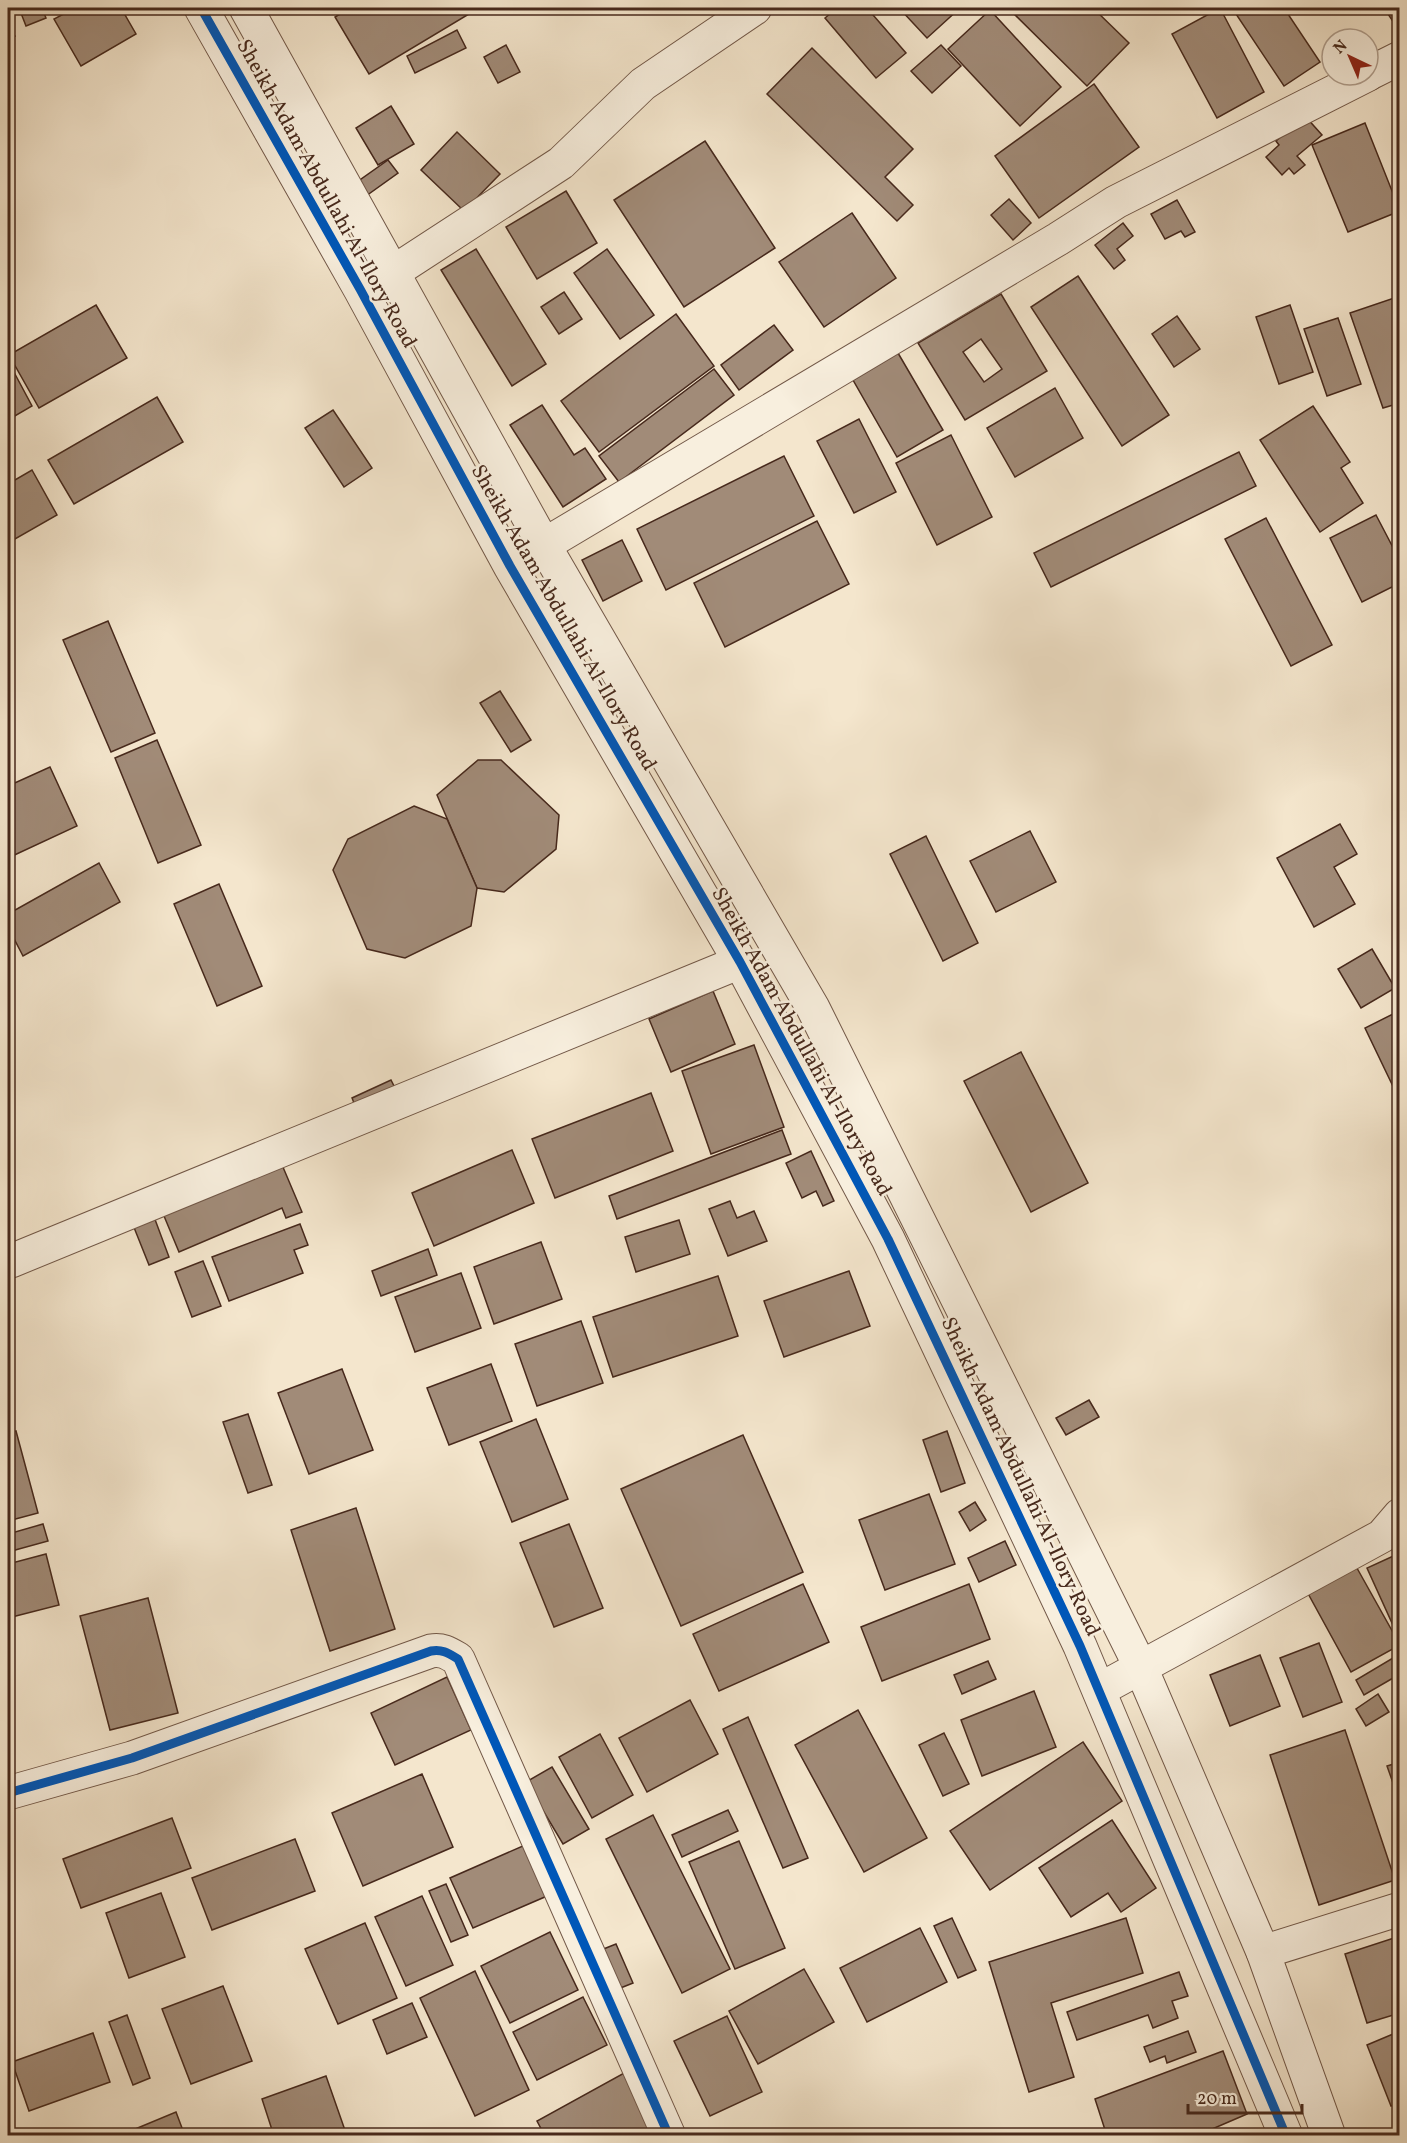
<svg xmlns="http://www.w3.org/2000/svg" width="1407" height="2143" viewBox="0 0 1407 2143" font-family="Vollkorn,serif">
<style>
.building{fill:#a18b78;stroke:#47291c;stroke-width:1.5;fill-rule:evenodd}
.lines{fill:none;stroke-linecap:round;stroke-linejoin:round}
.minor-casing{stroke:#725848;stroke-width:35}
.tertiary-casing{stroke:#725848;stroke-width:35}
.minor{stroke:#f8efde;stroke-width:33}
.tertiary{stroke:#f8efde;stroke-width:33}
.cycleway-casing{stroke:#f8efde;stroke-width:13}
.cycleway{stroke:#0057b8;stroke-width:9}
.labels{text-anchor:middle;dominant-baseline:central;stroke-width:5;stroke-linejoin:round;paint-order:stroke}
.street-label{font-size:21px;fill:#47291c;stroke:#f8efde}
</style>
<rect width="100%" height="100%" fill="#f4e6cd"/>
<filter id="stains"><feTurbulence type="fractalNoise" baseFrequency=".00333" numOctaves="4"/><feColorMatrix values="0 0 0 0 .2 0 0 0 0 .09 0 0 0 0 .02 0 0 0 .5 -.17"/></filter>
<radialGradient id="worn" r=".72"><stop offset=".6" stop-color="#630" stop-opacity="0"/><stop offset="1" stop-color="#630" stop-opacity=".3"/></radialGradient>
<g class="building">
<polygon points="19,8 42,8 46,18 26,26"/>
<polygon points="75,8 121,8 136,34 81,66 54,19"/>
<polygon points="350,8 479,8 369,74 335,17"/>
<polygon points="837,8 867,8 906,53 876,78 825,18"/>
<polygon points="899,8 960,8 927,38"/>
<polygon points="1008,8 1093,8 1129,43 1087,86"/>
<polygon points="1220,8 1264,92 1217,118 1172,34"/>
<polygon points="1232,8 1284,8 1320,62 1284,86"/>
<polygon points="1384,8 1400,8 1400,32"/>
<polygon points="990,10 1061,87 1020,126 948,49"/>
<polygon points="8,27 15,36 8,41"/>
<polygon points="457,30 466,48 415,73 407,56"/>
<polygon points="506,45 520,72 498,83 484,57"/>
<polygon points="941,45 961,66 932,93 911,71"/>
<polygon points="812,48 913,149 885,177 913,205 897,221 767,94"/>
<polygon points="1094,84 1139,147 1039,218 995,156"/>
<polygon points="391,106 414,144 378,165 356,128"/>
<polygon points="1305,116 1322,135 1297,156 1305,165 1294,174 1289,168 1282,175 1266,157 1279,145 1276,141"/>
<polygon points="1365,123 1400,211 1348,232 1312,145"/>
<polygon points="457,132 500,174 464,211 421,170"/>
<polygon points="705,141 775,248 684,307 614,200"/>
<polygon points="388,160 398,173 366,196 357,182"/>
<polygon points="566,191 597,243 537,279 506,227"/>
<polygon points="1009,199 1031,223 1013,240 991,215"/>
<polygon points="1177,200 1195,232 1185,237 1181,231 1165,239 1151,214"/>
<polygon points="852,213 896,278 824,327 779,262"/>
<polygon points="1123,223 1133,236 1117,249 1125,260 1114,269 1095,245"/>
<polygon points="476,249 546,364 512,386 441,270"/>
<polygon points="607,249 654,315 620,339 574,273"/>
<polygon points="1078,276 1169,415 1122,446 1031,307"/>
<polygon points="564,292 582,319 559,334 541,307"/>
<path d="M1001,294L1047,371L965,420L918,343ZM981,339L1002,369L984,382L963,352Z"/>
<polygon points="1400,296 1400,403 1383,408 1350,313"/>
<polygon points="96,305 127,358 39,408 9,355"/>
<polygon points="1290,305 1313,372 1279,384 1256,317"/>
<polygon points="676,314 714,366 599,452 561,401"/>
<polygon points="1177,316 1200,349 1174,367 1152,334"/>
<polygon points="1338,318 1361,384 1327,396 1304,329"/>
<polygon points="774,325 793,350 739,390 721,365"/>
<polygon points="898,353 943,430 897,457 853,380"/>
<polygon points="8,361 32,406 8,420"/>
<polygon points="714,369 734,395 619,482 599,456"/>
<polygon points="1055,388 1083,438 1015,477 987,428"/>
<polygon points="157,397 183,442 74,504 48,460"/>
<polygon points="542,405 574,455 585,448 606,479 563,507 510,425"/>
<polygon points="1313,406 1350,462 1341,468 1363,503 1320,532 1260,440"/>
<polygon points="333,410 372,468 344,487 305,428"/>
<polygon points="859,419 896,492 854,513 817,441"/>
<polygon points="951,435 992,517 937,545 896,463"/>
<polygon points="1239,452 1256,486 1051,587 1034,553"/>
<polygon points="784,456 814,516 666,590 637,529"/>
<polygon points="32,470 57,515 8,543 8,484"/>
<polygon points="1376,515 1400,561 1400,583 1362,602 1330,538"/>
<polygon points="1266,518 1332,645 1291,666 1225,539"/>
<polygon points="817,521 849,584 725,647 694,583"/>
<polygon points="622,540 642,581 603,601 582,560"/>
<polygon points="108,621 155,733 111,752 63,640"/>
<polygon points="500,691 531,740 511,752 480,703"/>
<polygon points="157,740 201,845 158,863 115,758"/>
<polygon points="478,760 501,760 559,815 556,849 504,892 477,888 437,795"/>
<polygon points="50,767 77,826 8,858 8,786"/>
<polygon points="414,806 447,819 477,888 471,926 405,958 367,949 333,870 348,839"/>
<polygon points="1340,824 1357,854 1334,867 1355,904 1314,927 1277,858"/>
<polygon points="1030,831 1056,882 996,912 970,861"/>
<polygon points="926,836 978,943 943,961 890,854"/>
<polygon points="99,863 120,902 23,956 8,927 8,914"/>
<polygon points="219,884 262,986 217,1006 174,904"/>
<polygon points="1372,949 1395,988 1361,1008 1338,969"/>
<polygon points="713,991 735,1044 671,1072 649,1019"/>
<polygon points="1397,1012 1400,1018 1400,1101 1365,1028"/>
<polygon points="754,1045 784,1127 711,1154 682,1071"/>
<polygon points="1021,1052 1088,1183 1031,1212 964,1081"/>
<polygon points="391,1080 396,1090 356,1108 352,1098"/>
<polygon points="651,1093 673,1151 555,1198 532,1139"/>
<polygon points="782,1130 791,1154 617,1219 609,1196"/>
<polygon points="512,1150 534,1203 434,1246 412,1193"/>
<polygon points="811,1151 834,1201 823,1206 816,1191 802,1198 786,1163"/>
<polygon points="277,1153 302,1212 286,1218 282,1208 179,1252 159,1204"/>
<polygon points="730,1201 737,1218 754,1211 767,1241 728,1256 709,1209"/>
<polygon points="150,1206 169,1257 149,1265 129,1215"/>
<polygon points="679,1220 690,1254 636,1272 625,1237"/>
<polygon points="300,1224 308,1245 294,1250 303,1273 229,1301 212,1257"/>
<polygon points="541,1242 562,1299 494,1324 474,1267"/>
<polygon points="428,1249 437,1275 381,1296 372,1271"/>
<polygon points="203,1261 221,1306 192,1317 175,1272"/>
<polygon points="849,1271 870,1326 784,1357 764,1301"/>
<polygon points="461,1273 481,1328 415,1352 395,1297"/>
<polygon points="718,1276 738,1336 613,1377 593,1317"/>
<polygon points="581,1321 603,1383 537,1406 515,1344"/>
<polygon points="491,1364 512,1421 449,1445 427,1388"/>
<polygon points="342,1369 373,1450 309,1474 278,1393"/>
<polygon points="1089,1400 1099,1417 1066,1435 1056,1418"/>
<polygon points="248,1414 272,1485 248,1493 223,1422"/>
<polygon points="536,1419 568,1499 512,1522 480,1442"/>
<polygon points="16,1431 38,1513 8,1521 8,1433"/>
<polygon points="947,1431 965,1483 941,1492 923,1440"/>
<polygon points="743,1435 803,1572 681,1626 621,1489"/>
<polygon points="929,1494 955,1564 885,1590 859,1520"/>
<polygon points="975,1502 986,1520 970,1531 959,1512"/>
<polygon points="356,1508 395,1629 330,1651 291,1530"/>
<polygon points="43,1524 48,1541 8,1552 8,1534"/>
<polygon points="569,1524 603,1608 554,1627 520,1543"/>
<polygon points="1005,1541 1016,1565 979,1582 968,1558"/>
<polygon points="1400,1553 1400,1633 1397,1634 1367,1568"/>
<polygon points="46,1554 59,1605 8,1618 8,1564"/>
<polygon points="1353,1561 1400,1645 1351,1672 1305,1588"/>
<polygon points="803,1584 829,1642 719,1691 693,1634"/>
<polygon points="969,1584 990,1639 882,1681 861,1627"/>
<polygon points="148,1598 178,1713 110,1730 80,1616"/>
<polygon points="1319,1643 1342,1702 1303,1717 1280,1658"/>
<polygon points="1260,1655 1280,1706 1230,1726 1210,1675"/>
<polygon points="1398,1655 1400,1674 1364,1695 1356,1680"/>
<polygon points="988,1661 996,1679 962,1694 954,1675"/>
<polygon points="447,1677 471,1730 395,1765 371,1713"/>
<polygon points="1034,1691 1056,1747 982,1776 961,1720"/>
<polygon points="1378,1694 1389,1712 1366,1726 1356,1709"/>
<polygon points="690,1700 718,1754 647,1792 619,1738"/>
<polygon points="858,1710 927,1838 864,1872 795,1745"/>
<polygon points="748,1717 808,1858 783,1868 723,1729"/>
<polygon points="1345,1730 1395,1880 1319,1905 1270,1755"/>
<polygon points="944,1733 969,1784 943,1796 919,1745"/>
<polygon points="600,1734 633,1795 592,1818 559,1757"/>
<polygon points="1083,1742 1122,1801 990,1890 950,1831"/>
<polygon points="1400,1762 1400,1781 1393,1783 1387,1766"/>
<polygon points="552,1767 589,1829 563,1844 526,1782"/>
<polygon points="422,1774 453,1847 363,1886 332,1813"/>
<polygon points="728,1810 738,1831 682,1857 672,1835"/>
<polygon points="653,1815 730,1969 682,1993 606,1839"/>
<polygon points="172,1818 191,1868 81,1908 63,1859"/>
<polygon points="1112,1820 1156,1888 1121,1912 1108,1893 1071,1917 1039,1868"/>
<polygon points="295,1839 315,1891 212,1930 192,1878"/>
<polygon points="739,1841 785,1948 735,1969 689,1862"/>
<polygon points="532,1842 554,1893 473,1928 450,1878"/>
<polygon points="446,1884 468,1935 451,1942 429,1891"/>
<polygon points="161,1893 185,1957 129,1978 106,1913"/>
<polygon points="422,1896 453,1965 406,1986 375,1917"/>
<polygon points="952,1918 976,1970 958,1978 934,1926"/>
<polygon points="1126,1918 1143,1973 1051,2003 1074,2077 1029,2092 989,1962"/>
<polygon points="365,1923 397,1998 338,2024 305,1949"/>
<polygon points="920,1928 947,1982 867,2022 840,1968"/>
<polygon points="550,1932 578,1990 510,2023 481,1966"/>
<polygon points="1400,1936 1400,2013 1367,2023 1345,1954"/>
<polygon points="616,1944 633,1983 618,1989 601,1950"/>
<polygon points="804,1969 834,2022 758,2064 729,2011"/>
<polygon points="475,1971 529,2090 475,2116 420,1998"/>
<polygon points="1179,1972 1188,1996 1172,2001 1178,2018 1153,2028 1148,2015 1077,2040 1067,2012"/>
<polygon points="223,1986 252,2061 191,2084 162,2009"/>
<polygon points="583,1997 607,2045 537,2080 513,2032"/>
<polygon points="412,2003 427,2037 387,2054 373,2020"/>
<polygon points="127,2015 150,2078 133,2085 109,2022"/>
<polygon points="727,2016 762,2092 710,2116 674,2041"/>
<polygon points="1188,2031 1196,2052 1167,2063 1165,2056 1150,2062 1144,2047"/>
<polygon points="93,2033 110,2082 29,2111 12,2062"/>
<polygon points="1393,2034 1400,2053 1400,2103 1391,2106 1367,2045"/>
<polygon points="1223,2051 1247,2114 1196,2136 1107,2136 1095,2099"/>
<polygon points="626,2072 657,2129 646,2136 545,2136 537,2121"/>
<polygon points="326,2076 347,2136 274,2136 262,2099"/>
<polygon points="176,2112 185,2136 129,2136 128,2132"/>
</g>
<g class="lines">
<defs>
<g id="minor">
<polyline points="1368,74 1400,58"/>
<polyline points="392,273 561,163 643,84 755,8"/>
<polyline points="544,545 1058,239 1116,202 1367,75"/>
<polyline points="11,1261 740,962"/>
<polyline points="1099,1690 1382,1536 1400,1515"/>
<path d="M8,1793L132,1758L431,1651C442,1649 448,1653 458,1659L669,2136"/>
<polyline points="1263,1952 1400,1909"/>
</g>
<g id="tertiary">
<polyline points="201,8 360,289 510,566 740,962 888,1239 1080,1646 1286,2136"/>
<polyline points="246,8 544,545 813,1008 1141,1668 1263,1952 1329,2136"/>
</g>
</defs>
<use href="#minor" class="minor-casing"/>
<use href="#tertiary" class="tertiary-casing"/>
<use href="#minor" class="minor"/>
<use href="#tertiary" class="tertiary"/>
<defs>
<g id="cycleway">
<polyline points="201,8 360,289 510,566 740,962 888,1239 1080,1646 1286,2136"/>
<path d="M8,1793L132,1758L431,1651C442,1649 448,1653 458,1659L669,2136"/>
</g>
</defs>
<use href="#cycleway" class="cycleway-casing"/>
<use href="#cycleway" class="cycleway"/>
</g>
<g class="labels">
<g class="street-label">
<text transform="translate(326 194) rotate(61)">Sheikh Adam Abdullahi Al-Ilory Road</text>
<text transform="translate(563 618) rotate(60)">Sheikh Adam Abdullahi Al-Ilory Road</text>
<text transform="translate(801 1042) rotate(61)">Sheikh Adam Abdullahi Al-Ilory Road</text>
<text transform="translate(1020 1477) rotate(65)">Sheikh Adam Abdullahi Al-Ilory Road</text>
</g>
</g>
<rect width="1407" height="2143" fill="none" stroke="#f4e6cd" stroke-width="30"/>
<rect x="9" y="9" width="1389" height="2125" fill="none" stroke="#47291c" stroke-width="3"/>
<rect x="15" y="15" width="1377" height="2113" fill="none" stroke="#47291c" stroke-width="1.5"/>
<g transform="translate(1350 57) rotate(316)"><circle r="28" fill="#f8efde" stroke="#b1a090" stroke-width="1.5"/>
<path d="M0-4.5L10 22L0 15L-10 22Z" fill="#8f2418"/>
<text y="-9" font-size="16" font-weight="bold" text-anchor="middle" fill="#47291c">N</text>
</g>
<path d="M1188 2104v9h114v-9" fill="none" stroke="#47291c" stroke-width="3"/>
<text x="1197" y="2104" font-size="18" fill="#47291c" stroke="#f8efde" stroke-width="4.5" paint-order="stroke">20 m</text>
<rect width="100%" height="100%" filter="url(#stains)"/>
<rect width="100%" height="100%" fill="url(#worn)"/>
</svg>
